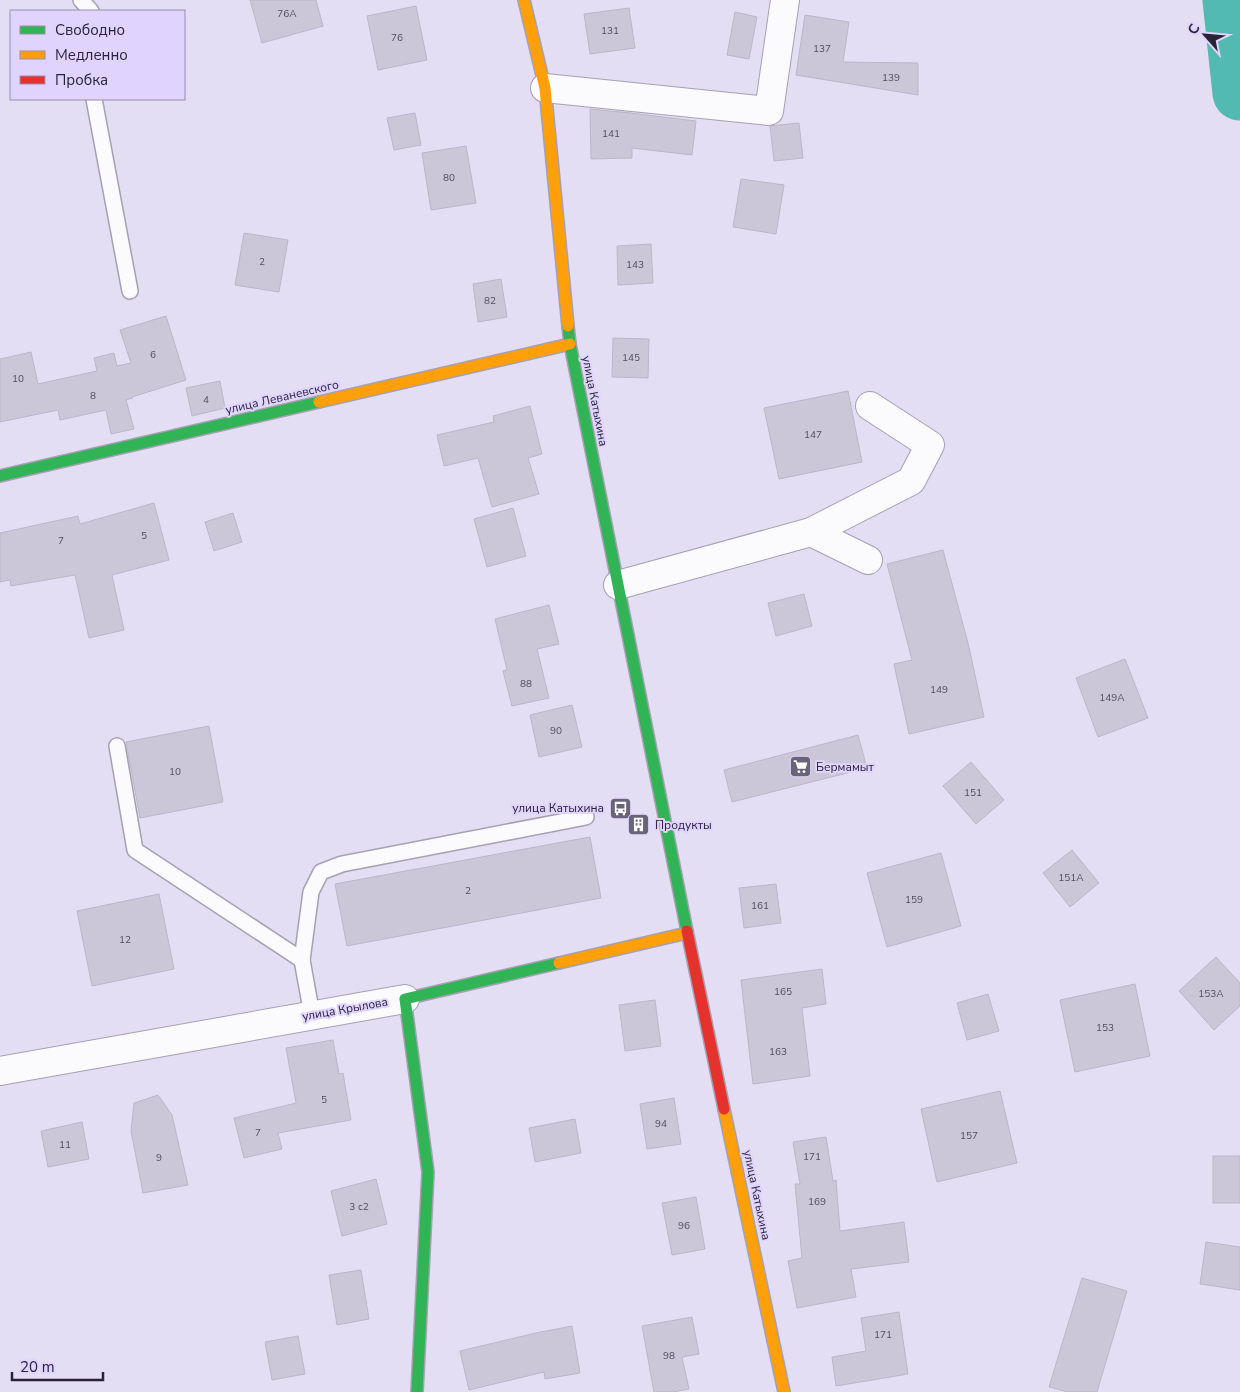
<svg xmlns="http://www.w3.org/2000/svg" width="1240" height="1392" viewBox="0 0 1240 1392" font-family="'Nunito Sans',sans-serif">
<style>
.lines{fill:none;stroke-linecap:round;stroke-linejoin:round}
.river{stroke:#52bab0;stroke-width:55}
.building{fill:#ccc6d9;stroke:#bcb6ca}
.lane-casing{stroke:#a6a0b3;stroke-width:18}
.street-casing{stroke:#a6a0b3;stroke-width:30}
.fast-casing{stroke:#a6a0b3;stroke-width:14}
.slow-casing{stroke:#a6a0b3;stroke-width:14}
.jam-casing{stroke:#a6a0b3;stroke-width:14}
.lane{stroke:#fbfafd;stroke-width:15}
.street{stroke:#fbfafd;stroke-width:28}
.fast{stroke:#30b455;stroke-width:11}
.slow{stroke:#ff9f0a;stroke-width:11}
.jam{stroke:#e5322d;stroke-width:11}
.labels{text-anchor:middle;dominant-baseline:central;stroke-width:4;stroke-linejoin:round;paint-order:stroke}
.number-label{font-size:10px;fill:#524c60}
.street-label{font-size:12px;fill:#292337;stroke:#e0d4fe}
.poi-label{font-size:12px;fill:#292337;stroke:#e0d4fe;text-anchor:start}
</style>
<rect width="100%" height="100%" fill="#e4def4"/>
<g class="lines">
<polyline class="river" points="1230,0 1240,93"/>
</g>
<g class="building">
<polygon points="250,0 316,0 323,26 262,43"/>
<polygon points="416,6 427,60 378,70 367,16"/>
<polygon points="629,8 635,48 590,54 584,14"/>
<polygon points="735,12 757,17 749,59 727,55"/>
<polygon points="805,15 849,22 843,62 918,63 918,95 796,75"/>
<polygon points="590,109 631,113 696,121 692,155 632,148 632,158 591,159"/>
<polygon points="415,113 421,145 394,150 387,118"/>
<polygon points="799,123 803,158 774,161 770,126"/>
<polygon points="466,146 476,203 431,210 422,153"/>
<polygon points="741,179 784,185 776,234 733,227"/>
<polygon points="244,233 288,240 279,292 235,285"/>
<polygon points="651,244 653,283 618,285 617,246"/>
<polygon points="501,279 507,317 478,322 473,284"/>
<polygon points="166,316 186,380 132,397 133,398 126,400 134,429 111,434 106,410 60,420 58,410 0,422 0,359 31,352 38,384 97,371 94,358 114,353 117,366 131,363 120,330"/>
<polygon points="613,338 649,339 648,378 612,377"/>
<polygon points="220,381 225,408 192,416 186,388"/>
<polygon points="848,391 862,462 779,479 764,408"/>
<polygon points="530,406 542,454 528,458 539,494 492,507 478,458 444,466 437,435 494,422 493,416"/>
<polygon points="154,503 169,560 112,575 124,630 89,638 75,575 11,586 10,580 0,582 0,533 78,516 80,524"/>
<polygon points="513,508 526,556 487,567 474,519"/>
<polygon points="233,513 242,542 214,551 205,522"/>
<polygon points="943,550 969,647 984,717 909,734 894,664 912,660 887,564"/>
<polygon points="804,594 812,626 776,636 768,603"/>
<polygon points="549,605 559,644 537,649 549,698 512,706 503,671 507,670 495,619"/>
<polygon points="1125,659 1148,718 1098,737 1076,678"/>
<polygon points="572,705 582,747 539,757 530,715"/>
<polygon points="209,726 223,802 140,818 126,742"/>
<polygon points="858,735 867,768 732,802 724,770"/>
<polygon points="971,762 1004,800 976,824 943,786"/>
<polygon points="590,837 601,898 347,946 335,884"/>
<polygon points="1072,850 1099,883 1070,907 1043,873"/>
<polygon points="941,853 961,926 887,947 867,873"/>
<polygon points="776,884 781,923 744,928 739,888"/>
<polygon points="159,894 174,969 92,986 77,911"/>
<polygon points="1216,957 1240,983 1240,1006 1214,1030 1179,991"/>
<polygon points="822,969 826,1004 802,1008 810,1076 753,1084 741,980"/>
<polygon points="1135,984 1150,1056 1075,1072 1060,1000"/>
<polygon points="988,994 999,1031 967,1040 957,1003"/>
<polygon points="655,1000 661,1046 625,1051 619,1005"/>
<polygon points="333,1040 339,1074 343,1073 351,1120 278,1133 282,1149 244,1158 234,1118 296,1103 286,1048"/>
<polygon points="1000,1091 1017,1163 937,1182 921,1109"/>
<polygon points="158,1095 172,1115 188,1185 143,1193 131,1131 134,1103"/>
<polygon points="674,1098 681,1144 647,1149 640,1104"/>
<polygon points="575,1119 581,1153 535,1162 529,1128"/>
<polygon points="82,1122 89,1159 48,1167 41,1131"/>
<polygon points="826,1137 833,1181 836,1180 840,1231 904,1222 909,1262 851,1269 856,1297 797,1308 788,1261 802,1258 795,1184 800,1184 793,1142"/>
<rect x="1213" y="1156" width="27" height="47"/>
<polygon points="376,1179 387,1224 342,1236 331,1191"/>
<polygon points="696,1197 705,1249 672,1255 662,1203"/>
<polygon points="1206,1242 1240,1247 1240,1290 1200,1284"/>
<polygon points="361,1270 369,1319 337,1325 329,1275"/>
<polygon points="1082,1278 1127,1291 1097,1392 1068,1392 1049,1387"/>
<polygon points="899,1312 908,1374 836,1386 832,1357 866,1351 861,1318"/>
<polygon points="692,1317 699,1354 682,1357 689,1389 673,1392 654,1392 642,1326"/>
<polygon points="572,1326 580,1373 545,1379 544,1372 469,1390 460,1351 536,1333"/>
<polygon points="298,1336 305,1374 272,1380 265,1342"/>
</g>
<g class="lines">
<defs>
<g id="lane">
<polyline points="81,0 91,11"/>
<polyline points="94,99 130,291"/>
<polyline points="117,746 135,850 302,960"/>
<polyline points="312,1015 302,960 311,892 321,872 342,864 586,817"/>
</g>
<g id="street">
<polyline points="545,88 769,111 785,0"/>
<polyline points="811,532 911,481 930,445 870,406"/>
<polyline points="618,585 811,532 868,560"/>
<polyline points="0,1071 405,999"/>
</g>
<g id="fast">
<polyline points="568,326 570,344 687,931"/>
<polyline points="0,476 319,402"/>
<polyline points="417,1392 428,1172 405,999 559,963"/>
</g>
<g id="slow">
<polyline points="524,0 545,88 568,326"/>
<polyline points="319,402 570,344"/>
<polyline points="559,963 687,933"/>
<polyline points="724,1109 784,1392"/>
</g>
<polyline id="jam" points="687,931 724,1109"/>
</defs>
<use href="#lane" class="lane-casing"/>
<use href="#street" class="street-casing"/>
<use href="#fast" class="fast-casing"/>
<use href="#slow" class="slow-casing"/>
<use href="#jam" class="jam-casing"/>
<use href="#lane" class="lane"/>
<use href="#street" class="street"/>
<use href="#fast" class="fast"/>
<use href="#slow" class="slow"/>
<use href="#jam" class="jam"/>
</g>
<defs>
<symbol id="supermarket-square" viewBox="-11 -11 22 22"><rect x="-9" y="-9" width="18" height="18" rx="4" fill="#6a6479" stroke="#e0d4fe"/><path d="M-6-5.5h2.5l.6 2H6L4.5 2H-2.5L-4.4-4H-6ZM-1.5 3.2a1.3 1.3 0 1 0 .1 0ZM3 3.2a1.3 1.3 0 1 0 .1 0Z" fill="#fff"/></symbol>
<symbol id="bus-square" viewBox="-11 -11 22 22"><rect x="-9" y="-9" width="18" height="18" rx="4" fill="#6a6479" stroke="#e0d4fe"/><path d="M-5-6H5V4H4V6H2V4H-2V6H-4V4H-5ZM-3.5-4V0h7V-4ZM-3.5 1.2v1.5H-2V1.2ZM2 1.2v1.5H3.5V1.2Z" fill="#fff"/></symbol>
<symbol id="building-square" viewBox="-11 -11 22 22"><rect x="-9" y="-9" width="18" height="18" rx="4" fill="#6a6479" stroke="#e0d4fe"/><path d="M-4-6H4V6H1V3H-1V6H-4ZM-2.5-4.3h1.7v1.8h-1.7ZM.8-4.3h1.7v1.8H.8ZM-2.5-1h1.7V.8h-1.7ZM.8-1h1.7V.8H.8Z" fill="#fff"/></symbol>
</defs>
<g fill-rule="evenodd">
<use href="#supermarket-square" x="788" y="754" width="25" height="25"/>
<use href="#bus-square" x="608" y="796" width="25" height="25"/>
<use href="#building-square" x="626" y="812" width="25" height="25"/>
</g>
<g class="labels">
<g class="number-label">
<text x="287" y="14">76А</text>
<text x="610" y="31">131</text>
<text x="397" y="38">76</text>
<text x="822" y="49">137</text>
<text x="891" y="78">139</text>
<text x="611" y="134">141</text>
<text x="449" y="178">80</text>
<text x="262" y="262">2</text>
<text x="635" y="265">143</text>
<text x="490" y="301">82</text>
<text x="153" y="355">6</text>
<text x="631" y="358">145</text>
<text x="18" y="379">10</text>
<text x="93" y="396">8</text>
<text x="206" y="400">4</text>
<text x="813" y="435">147</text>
<text x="144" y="536">5</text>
<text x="61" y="541">7</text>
<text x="526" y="684">88</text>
<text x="939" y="690">149</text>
<text x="1112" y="698">149А</text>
<text x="556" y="731">90</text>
<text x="175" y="772">10</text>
<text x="973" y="793">151</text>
<text x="1071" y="878">151А</text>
<text x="468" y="891">2</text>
<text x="914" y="900">159</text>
<text x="760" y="906">161</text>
<text x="125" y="940">12</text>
<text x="783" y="992">165</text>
<text x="1211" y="994">153А</text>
<text x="1105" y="1028">153</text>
<text x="778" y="1052">163</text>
<text x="324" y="1100">5</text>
<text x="661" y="1124">94</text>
<text x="258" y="1133">7</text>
<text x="969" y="1136">157</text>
<text x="65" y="1145">11</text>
<text x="812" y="1157">171</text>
<text x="159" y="1158">9</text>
<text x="817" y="1202">169</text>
<text x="359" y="1207">3 с2</text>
<text x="684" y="1226">96</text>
<text x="883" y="1335">171</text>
<text x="669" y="1356">98</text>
</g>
<g class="street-label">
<text transform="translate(282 397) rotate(-13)">улица Леваневского</text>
<text transform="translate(595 401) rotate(79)">улица Катыхина</text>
<text transform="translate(345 1009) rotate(-10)">улица Крылова</text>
<text transform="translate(757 1195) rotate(78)">улица Катыхина</text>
</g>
<g class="poi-label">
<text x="816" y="767">Бермамыт</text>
<text x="604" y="808" text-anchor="end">улица Катыхина</text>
<text x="655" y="825">Продукты</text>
</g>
</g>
<rect x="10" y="10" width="175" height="90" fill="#e0d4fe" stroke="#978dae"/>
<rect x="20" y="26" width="25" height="8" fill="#30b455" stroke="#978dae"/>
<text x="55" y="35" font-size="15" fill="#292337">Свободно</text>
<rect x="20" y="51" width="25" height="8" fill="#ff9f0a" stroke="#978dae"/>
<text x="55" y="60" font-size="15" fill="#292337">Медленно</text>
<rect x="20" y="76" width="25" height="8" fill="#e5322d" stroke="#978dae"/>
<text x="55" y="85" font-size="15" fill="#292337">Пробка</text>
<g transform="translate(1205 35) rotate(297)" stroke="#e0d4fe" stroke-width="4" paint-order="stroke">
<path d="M0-4L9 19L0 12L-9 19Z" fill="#292337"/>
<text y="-8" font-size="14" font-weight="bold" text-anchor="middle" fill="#292337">С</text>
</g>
<path d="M12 1372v8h91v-8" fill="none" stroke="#292337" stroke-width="2.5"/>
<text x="20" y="1372" font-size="15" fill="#292337" stroke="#e0d4fe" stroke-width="4" paint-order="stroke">20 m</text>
</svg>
